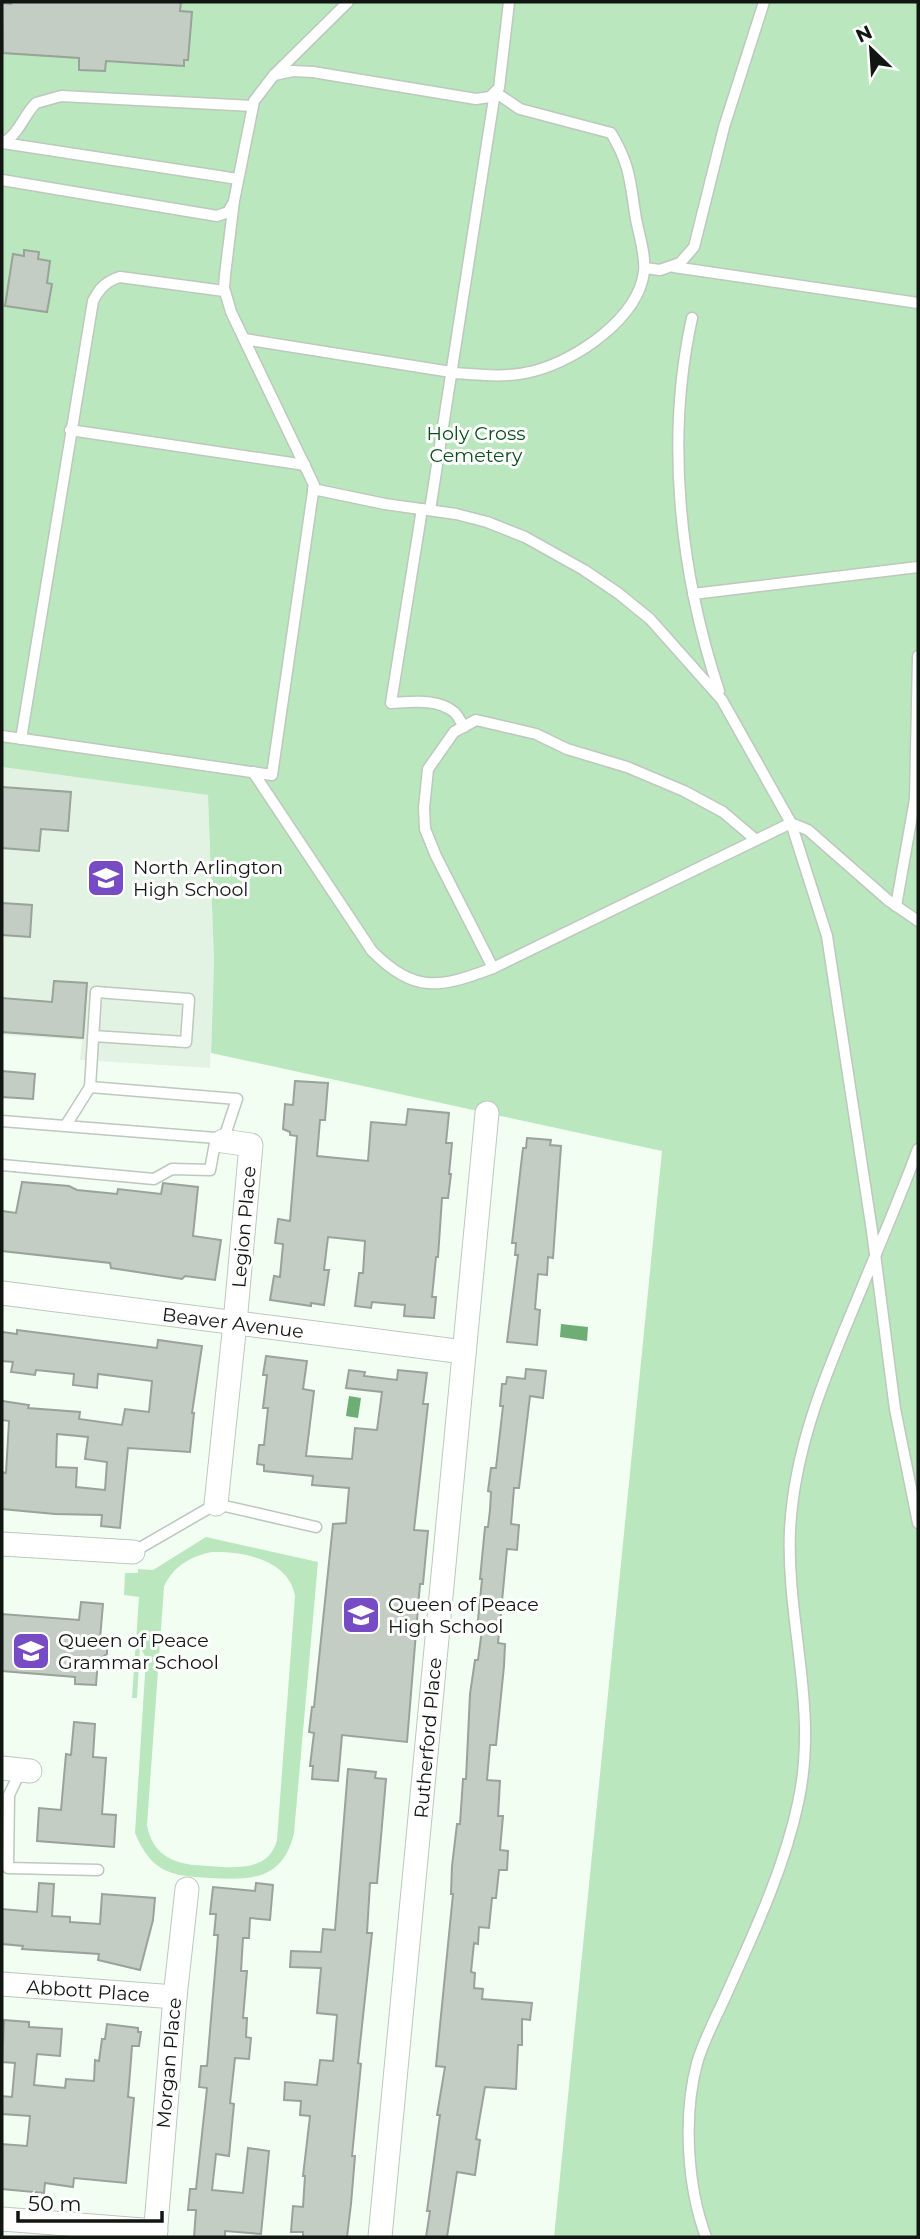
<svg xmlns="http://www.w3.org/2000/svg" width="920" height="2239" viewBox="0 0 920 2239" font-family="Montserrat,sans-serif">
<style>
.built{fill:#e2f3e3}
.green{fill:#bae7bd;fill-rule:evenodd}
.water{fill:#6ead74}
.building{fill:#c3cdc3;stroke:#99a399;stroke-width:2;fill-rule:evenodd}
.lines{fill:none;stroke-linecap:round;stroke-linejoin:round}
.service-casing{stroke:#bdc8be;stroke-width:13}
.minor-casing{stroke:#bdc8be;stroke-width:25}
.service{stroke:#fff;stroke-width:10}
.minor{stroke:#fff;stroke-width:23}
.labels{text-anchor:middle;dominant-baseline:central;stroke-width:6;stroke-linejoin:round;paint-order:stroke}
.park-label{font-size:19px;fill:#08511b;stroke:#fff}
.poi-label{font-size:19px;fill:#121612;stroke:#fff;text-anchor:start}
.street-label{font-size:19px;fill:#121612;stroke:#fff}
</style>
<rect width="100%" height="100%" fill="#f3fef3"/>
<polygon class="built" points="2,767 208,795 214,961 210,1068 80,1060 82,1040 2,1035"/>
<g class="green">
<polygon points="2,2 918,2 918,2237 554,2237 662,1151 211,1053 214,961 208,795 2,767"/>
<path d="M206,1537L318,1562L294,1833C283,1881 250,1880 209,1878C193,1877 174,1876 161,1868C148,1860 141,1847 135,1833L146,1658L140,1647L137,1698H132L139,1597L124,1595L125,1573H138V1569L153,1570ZM212,1552C243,1551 289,1560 295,1596L277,1840C269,1872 234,1868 208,1866C196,1865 183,1865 171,1859C157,1852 150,1841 147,1825L164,1587C172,1567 191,1556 212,1552Z"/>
</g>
<g class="water">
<polygon points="561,1324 588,1327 587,1341 560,1337"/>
<polygon points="349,1396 361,1398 358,1418 346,1416"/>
</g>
<g class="building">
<polygon points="11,2 181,2 180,11 192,12 188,60 184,60 184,66 106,61 105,71 79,70 79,58 3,53 2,3 11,4"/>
<polygon points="24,250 39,252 38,259 50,261 47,283 52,284 47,312 5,306 13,254 24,256"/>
<polygon points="2,787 71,792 68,831 41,829 39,851 2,848"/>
<polygon points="2,903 32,905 30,937 2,935"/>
<polygon points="54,981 87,983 83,1038 2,1032 2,998 52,1002"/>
<polygon points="2,1071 35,1074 33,1099 2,1097"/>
<polygon points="295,1081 328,1083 325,1120 320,1120 317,1156 368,1161 371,1122 406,1125 408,1109 449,1113 446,1143 452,1143 449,1174 451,1174 448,1198 442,1198 438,1257 436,1257 432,1297 436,1297 434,1318 404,1316 405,1305 372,1302 371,1308 355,1306 359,1273 363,1273 365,1241 328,1237 324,1270 329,1270 324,1305 311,1303 311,1306 270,1300 274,1276 280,1277 283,1244 275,1243 278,1219 290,1221 297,1136 290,1135 290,1132 283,1129 285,1104 293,1105"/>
<polygon points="527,1138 551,1140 550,1145 561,1146 553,1258 548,1257 547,1275 538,1274 535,1309 540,1310 537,1345 507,1342 518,1255 515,1255 516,1243 512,1243 523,1148 526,1148"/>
<polygon points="22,1182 69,1186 77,1190 117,1194 118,1189 161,1194 163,1183 198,1187 193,1236 221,1240 215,1280 185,1276 182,1279 111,1268 110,1263 2,1251 2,1211 16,1213"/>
<path d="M17,1330L157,1348L158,1340L202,1346L192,1413H194L190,1452L128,1448L120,1528L101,1526L102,1515L55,1514L2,1509V1472L6,1473L9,1421L2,1420V1401L29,1405L28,1408L80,1412L79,1419L122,1425L125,1409L149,1412L152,1381L98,1374L97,1388L73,1385L74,1374L36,1370L35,1375L11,1372L13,1362L2,1361V1332L17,1334ZM57,1434L88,1437L85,1459L107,1462L105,1490L76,1487L77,1468L56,1467Z"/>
<polygon points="266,1356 307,1361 303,1389 314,1391 306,1456 352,1459 355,1428 377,1430 382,1392 346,1388 349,1370 365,1372 364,1376 397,1380 398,1370 427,1373 423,1404 428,1404 414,1530 428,1531 423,1584 420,1584 407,1742 342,1735 338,1781 312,1779 313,1766 310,1766 314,1733 309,1732 312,1707 314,1707 333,1524 346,1523 349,1488 312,1485 313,1476 264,1471 264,1465 257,1464 259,1445 264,1445 268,1408 263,1408 267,1375 263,1375"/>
<polygon points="526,1369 546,1371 543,1398 530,1396 519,1488 514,1488 511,1524 519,1525 517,1550 507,1549 498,1643 505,1644 504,1666 496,1745 490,1745 487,1780 500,1781 498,1816 503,1816 500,1850 508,1851 507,1870 499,1870 496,1898 492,1898 489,1928 479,1927 478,1944 474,1943 471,1972 475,1973 474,1988 483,1989 482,1999 532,2003 530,2020 522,2019 522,2045 518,2045 516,2089 485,2087 476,2139 480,2140 475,2175 457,2172 447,2237 426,2237 430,2211 427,2211 440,2115 437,2115 445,2067 436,2066 453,1894 451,1894 452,1866 457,1824 460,1824 463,1779 466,1779 470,1694 475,1660 478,1660 482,1630 477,1630 482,1579 480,1579 485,1527 488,1527 490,1510 491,1492 488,1491 491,1468 496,1468 503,1406 500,1406 502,1384 506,1384 507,1377 525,1379"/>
<polygon points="81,1602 103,1604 100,1639 107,1647 107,1654 98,1660 96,1685 75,1684 75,1677 2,1671 2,1614 79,1620"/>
<polygon points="74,1722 95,1724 93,1757 106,1758 102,1814 116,1815 114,1847 37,1841 39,1808 61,1810 66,1754 71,1755"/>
<polygon points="348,1769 376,1772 375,1778 386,1779 377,1883 370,1883 367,1933 372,1933 358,2063 361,2064 352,2156 355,2156 351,2204 347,2237 303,2237 303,2232 291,2232 293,2206 303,2207 305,2176 303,2176 310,2116 300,2115 301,2101 284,2100 285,2082 317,2085 320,2060 333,2061 337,2015 317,2013 321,1968 290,1967 291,1951 321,1952 323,1929 335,1930"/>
<polygon points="39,1883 54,1884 52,1916 70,1917 70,1922 100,1924 102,1894 155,1898 153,1920 140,1970 98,1960 99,1954 22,1949 23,1946 2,1944 2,1909 37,1912"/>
<polygon points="256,1883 273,1885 270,1920 250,1918 249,1938 243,1938 241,1971 247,1971 243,2018 247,2018 246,2037 251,2038 249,2059 235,2058 230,2103 234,2104 229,2156 216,2154 212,2190 243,2193 248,2148 269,2151 261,2234 225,2231 225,2237 194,2237 196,2210 188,2210 190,2189 196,2189 207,2088 199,2087 201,2066 207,2066 217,1948 218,1935 214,1935 216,1914 210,1914 213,1887 255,1891"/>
<polygon points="4,2020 29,2022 29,2027 62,2029 60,2056 37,2054 34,2085 65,2088 66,2079 94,2081 95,2060 99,2061 102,2039 105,2039 107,2024 138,2028 138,2032 141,2032 139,2046 132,2046 131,2060 128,2097 134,2098 126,2183 74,2178 73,2187 45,2183 44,2193 2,2189 2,2144 27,2146 30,2116 2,2114 2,2096 12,2097 15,2063 2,2062"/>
</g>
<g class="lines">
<defs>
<g id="service">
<polyline points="274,75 293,71 313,72 476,99 490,97 499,88 509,2"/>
<path d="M2,143C19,135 23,116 36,103L61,96L253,106"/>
<polyline points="3,143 238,179"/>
<polyline points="2,180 217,216 228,212 232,205"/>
<polyline points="674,267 918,303"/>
<polyline points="645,268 660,270 680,263 694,247 724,127 764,2"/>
<path d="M692,318C665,440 680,573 719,691"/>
<path d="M244,339L451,372L454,373C481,375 508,378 534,371C577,360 638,318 644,272C646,256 639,235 636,219C630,183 631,166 611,133L520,109L495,92L430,510"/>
<polyline points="70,430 305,465"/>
<polyline points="313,489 385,504 456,514 487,522 525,537 584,570 618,593 650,619 722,700 791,823 827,936 872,1231 895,1409 918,1523"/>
<path d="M422,509L391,703C411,702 437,698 454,712C458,715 461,723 464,727"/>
<polyline points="693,594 918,567"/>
<polyline points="2,736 272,775 314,485 231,312 224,288 225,275 234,201 254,101 274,75 348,2"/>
<path d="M21,739L93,301C99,289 106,281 120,277L224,291"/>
<path d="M253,772L372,951C415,994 440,988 493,968L791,823L808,830L889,901L918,921"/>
<polyline points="896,906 915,799 918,656"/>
<polyline points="493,968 436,856 425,829 424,808 428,769 454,732 476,720 536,734 567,749 627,767 684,791 723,812 756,840"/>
<polyline points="2,1121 216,1138 223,1141 237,1099 90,1087"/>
<polyline points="66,1125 90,1087 96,992 189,999 186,1042 93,1036"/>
<polyline points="2,1165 154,1179 172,1169 210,1170 216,1138"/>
<polyline points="133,1552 216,1504 316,1527"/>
<polyline points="21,1770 9,1795 8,1868 98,1870"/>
<path d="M706,2237C687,2186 683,2116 697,2063C705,2036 720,2010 731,1984C757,1926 785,1865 798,1803C819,1709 786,1622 790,1530C794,1449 825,1376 856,1302C877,1251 899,1200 918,1149"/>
</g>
<g id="minor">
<polyline points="2,1293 464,1352"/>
<polyline points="216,1504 235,1323 251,1145 223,1141"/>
<polyline points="2,1544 133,1552"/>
<polyline points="2,1768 30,1771"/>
<polyline points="2,1984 175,1997"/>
<polyline points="2,2219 156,2231"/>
<polyline points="155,2237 175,1997 187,1889"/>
<polyline points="380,2237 487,1113"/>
</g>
</defs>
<use href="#service" class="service-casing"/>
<use href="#minor" class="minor-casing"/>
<use href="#service" class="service"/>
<use href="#minor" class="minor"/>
</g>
<defs>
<symbol id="school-square" viewBox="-11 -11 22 22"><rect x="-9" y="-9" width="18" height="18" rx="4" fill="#774bc4" stroke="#fff"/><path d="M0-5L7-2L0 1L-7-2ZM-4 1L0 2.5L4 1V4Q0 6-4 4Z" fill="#fff"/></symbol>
</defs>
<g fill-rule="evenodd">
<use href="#school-square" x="84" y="856" width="44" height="44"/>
<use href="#school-square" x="339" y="1593" width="44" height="44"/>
<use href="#school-square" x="9" y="1629" width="44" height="44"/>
</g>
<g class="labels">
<g class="park-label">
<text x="476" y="433">Holy Cross<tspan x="476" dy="22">Cemetery</tspan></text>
</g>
<g class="poi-label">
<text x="133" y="867">North Arlington<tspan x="133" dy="22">High School</tspan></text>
<text x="388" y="1604">Queen of Peace<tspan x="388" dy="22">High School</tspan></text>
<text x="58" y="1640">Queen of Peace<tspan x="58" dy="22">Grammar School</tspan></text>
</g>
<g class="street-label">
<text transform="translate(244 1227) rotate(-85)">Legion Place</text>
<text transform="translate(233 1323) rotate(7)">Beaver Avenue</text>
<text transform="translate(428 1738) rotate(-85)">Rutherford Place</text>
<text transform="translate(88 1991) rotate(4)">Abbott Place</text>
<text transform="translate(169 2063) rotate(-85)">Morgan Place</text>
</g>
</g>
<rect width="920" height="2239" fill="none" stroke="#121612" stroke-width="7"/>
<g transform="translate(871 49) rotate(335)" stroke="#ffffff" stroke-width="5" paint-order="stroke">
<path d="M0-5L12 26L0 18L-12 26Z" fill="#121612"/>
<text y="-10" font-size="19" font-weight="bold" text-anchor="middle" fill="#121612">N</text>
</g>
<path d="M18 2211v10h144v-10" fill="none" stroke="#121612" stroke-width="3.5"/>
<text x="28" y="2211" font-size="21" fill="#121612" stroke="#ffffff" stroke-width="5" paint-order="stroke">50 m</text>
</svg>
